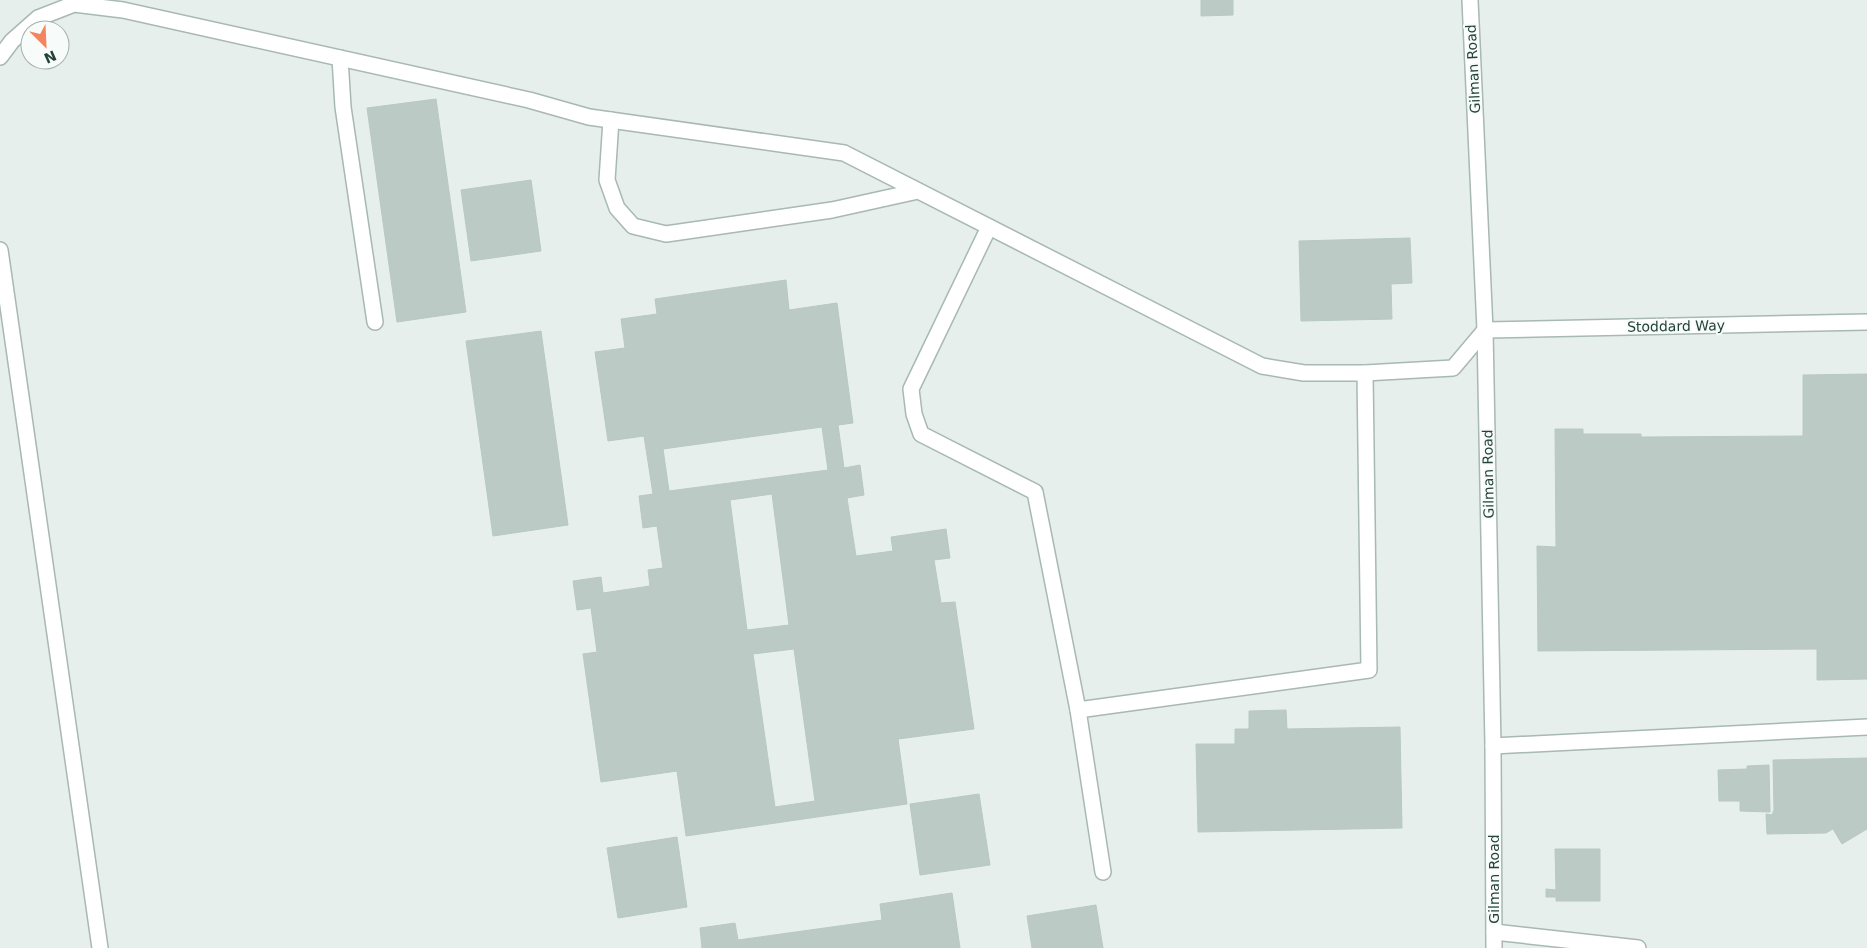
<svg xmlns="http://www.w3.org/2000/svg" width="1867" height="948" viewBox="0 0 1867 948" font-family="'DejaVu Sans',sans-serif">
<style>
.building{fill:#bbcac4;stroke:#b8c9c2;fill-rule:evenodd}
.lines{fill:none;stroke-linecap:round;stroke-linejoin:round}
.service-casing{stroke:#a8b8b2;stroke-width:18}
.minor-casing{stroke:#a8b8b2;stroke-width:18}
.service{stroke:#fff;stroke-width:15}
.minor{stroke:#fff;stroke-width:15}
.labels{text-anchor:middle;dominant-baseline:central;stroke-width:4;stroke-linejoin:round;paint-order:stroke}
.street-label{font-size:14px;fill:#24423a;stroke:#f7fbf9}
</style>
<rect width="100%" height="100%" fill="#e6efeb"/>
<g class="building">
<polygon points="1201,0 1233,0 1233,15 1201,16"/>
<polygon points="436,99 466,312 397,322 367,108"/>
<polygon points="531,180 541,251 471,261 461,190"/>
<polygon points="1410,238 1412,283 1391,284 1392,319 1301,321 1299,241"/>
<path d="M786,280L789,310L837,303L853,423L838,425L844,468L860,465L864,495L847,498L856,556L893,551L891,537L946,529L950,558L934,560L941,603L955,602L974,729L898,739L907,804L686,836L677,771L601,782L583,654L597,652L591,608L577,610L573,581L601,577L603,593L650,586L648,570L663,568L657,526L643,528L639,496L653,494L644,436L608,441L595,352L625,348L621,319L657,314L655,299ZM822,427L828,470L669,491L663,449ZM772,494L789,625L747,630L730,500ZM794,649L815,801L775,807L753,654Z"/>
<polygon points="541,331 568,525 493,536 466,341"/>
<polygon points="1867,374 1867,679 1817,680 1817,649 1538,651 1537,546 1556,547 1555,429 1583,429 1583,434 1641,434 1641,437 1803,436 1803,375"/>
<polygon points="1286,710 1287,729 1400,727 1402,828 1198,832 1196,744 1235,744 1235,729 1249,729 1249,711"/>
<polygon points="1867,758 1867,809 1826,833 1767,834 1766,814 1772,815 1774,810 1773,760"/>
<polygon points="1769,765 1770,812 1740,811 1740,801 1719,801 1718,770 1747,769 1747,766"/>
<polygon points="979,794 990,865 920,875 910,804"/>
<polygon points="1867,809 1867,829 1842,844 1833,829"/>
<polygon points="677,837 687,907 618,918 607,848"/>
<polygon points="1555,849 1600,849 1600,901 1556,901 1556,897 1546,897 1546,889 1556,890"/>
<polygon points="952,893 960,948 702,948 700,928 735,923 738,940 882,920 880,904"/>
<polygon points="1096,905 1103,948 1032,948 1027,916"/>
</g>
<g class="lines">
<defs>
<g id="service">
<polyline points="0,57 12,41 38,18 74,4 123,10 529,100 589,117 844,153 1262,366 1304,373 1365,373 1453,368 1485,330"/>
<polyline points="340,58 343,107 375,322"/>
<polyline points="611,120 607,180 617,208 633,226 666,234 832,210 918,191"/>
<polyline points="989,227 911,389 914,414 921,434 1035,492 1078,710"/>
<polyline points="0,250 100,948"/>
<polyline points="1493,746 1867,727"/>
<polyline points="1103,872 1078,710 1369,670 1365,373"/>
<polyline points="1494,932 1638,948"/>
</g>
<g id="minor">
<polyline points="1470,0 1485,330 1493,746 1494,948"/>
<polyline points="1485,330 1867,322"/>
</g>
</defs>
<use href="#service" class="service-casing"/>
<use href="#minor" class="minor-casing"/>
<use href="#service" class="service"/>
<use href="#minor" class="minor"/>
</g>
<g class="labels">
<g class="street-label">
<text transform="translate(1473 69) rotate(-93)">Gilman Road</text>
<text transform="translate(1676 326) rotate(-1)">Stoddard Way</text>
<text transform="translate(1488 474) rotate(-91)">Gilman Road</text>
<text transform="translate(1494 879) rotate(-90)">Gilman Road</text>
</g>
</g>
<g transform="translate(45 45) rotate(156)"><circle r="24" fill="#f7fbf9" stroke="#a3b1ad"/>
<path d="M0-4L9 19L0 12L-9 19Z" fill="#f4845f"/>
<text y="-8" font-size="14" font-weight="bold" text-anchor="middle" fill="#24423a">N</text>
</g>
</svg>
